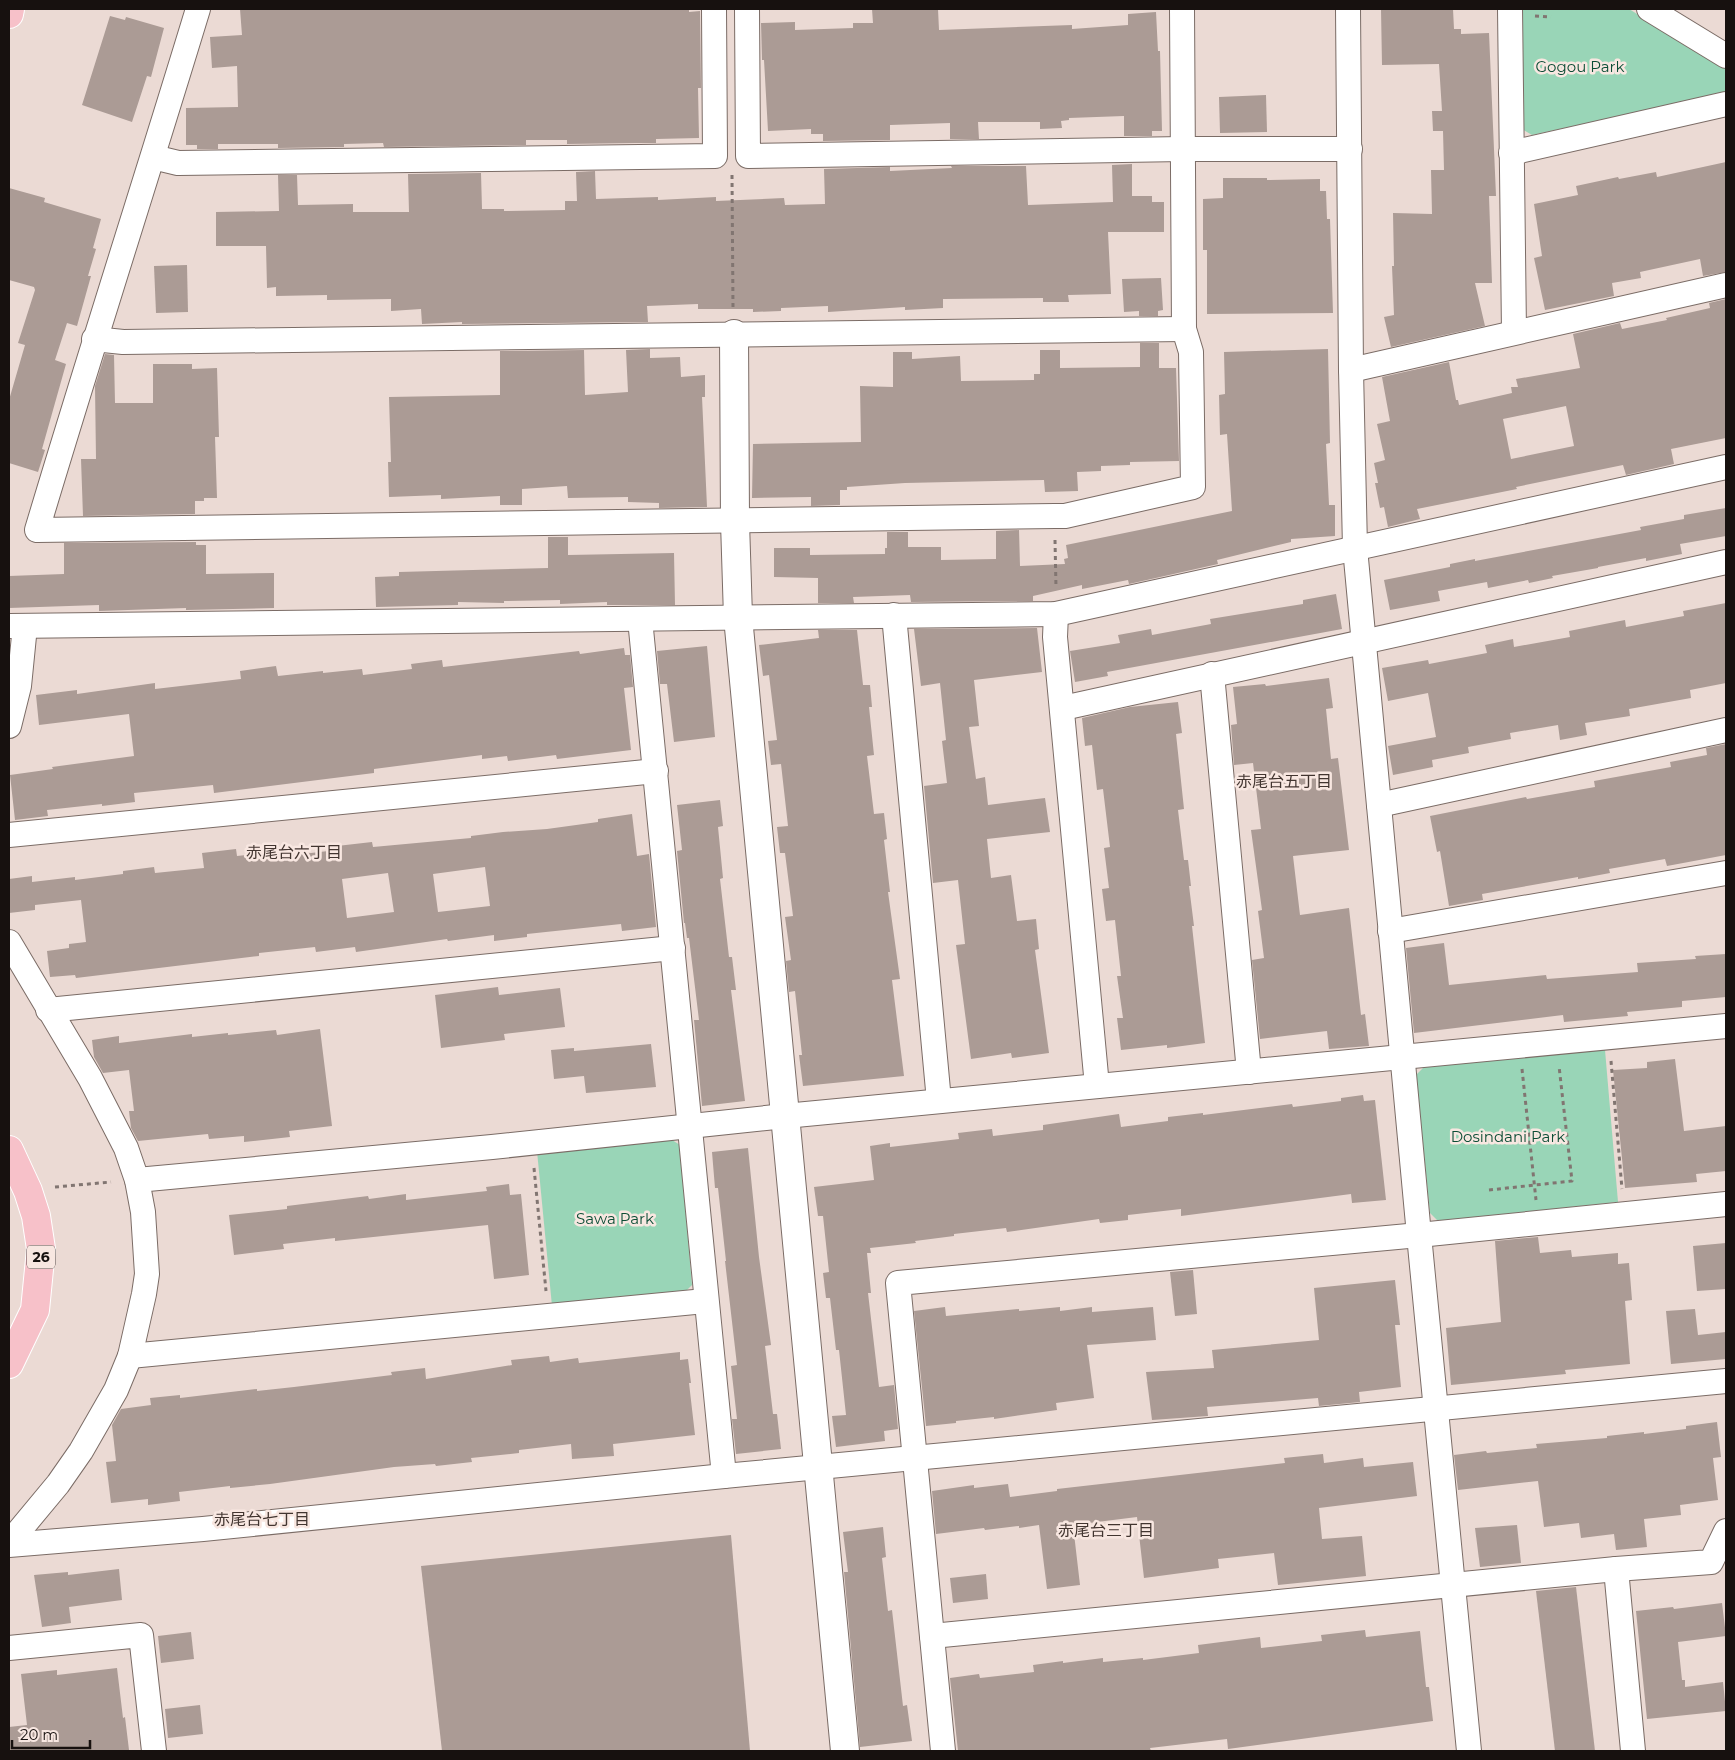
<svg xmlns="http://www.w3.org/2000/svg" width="1735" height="1760" viewBox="0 0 1735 1760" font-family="Montserrat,'Noto Sans JP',sans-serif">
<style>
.green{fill:#99d5b7}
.building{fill:#ab9b95;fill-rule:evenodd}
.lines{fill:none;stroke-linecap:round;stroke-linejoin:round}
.minor-casing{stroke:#7b6c66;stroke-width:26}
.tertiary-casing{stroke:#7b6c66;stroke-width:30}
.primary-casing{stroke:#fff;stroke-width:30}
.path{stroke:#817571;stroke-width:3;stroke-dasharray:4 4;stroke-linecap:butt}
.minor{stroke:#fff;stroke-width:24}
.tertiary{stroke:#fff;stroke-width:28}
.primary{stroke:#f7c1c9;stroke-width:28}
.labels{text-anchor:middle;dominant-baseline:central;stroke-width:5;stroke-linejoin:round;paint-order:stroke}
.shield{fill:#f8e7e1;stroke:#5a514e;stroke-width:1}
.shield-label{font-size:14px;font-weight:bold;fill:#17110f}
.park-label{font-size:15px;fill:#0b4d35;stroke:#f8e7e1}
.neighbourhood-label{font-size:16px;fill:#423530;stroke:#f8e7e1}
</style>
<rect width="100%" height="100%" fill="#ebdad4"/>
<g class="green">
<polygon points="1521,9 1629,9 1726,69 1726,93 1532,135 1522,129"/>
<polygon points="1605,1050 1618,1202 1438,1221 1430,1213 1416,1075 1425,1066"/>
<polygon points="672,1140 680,1145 692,1285 685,1292 552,1306 537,1151"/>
</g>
<g class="building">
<polygon points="240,9 689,9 689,12 700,11 701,88 698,88 699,138 656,139 656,143 635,143 567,144 567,140 526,140 526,145 384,147 383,143 344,144 344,147 278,148 278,144 218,144 218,149 197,149 197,145 186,145 186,108 238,107 237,66 212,68 210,37 242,35"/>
<polygon points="872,9 938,9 939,30 1072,25 1072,29 1128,25 1128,14 1156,12 1158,51 1160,51 1162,131 1152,131 1152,136 1124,136 1124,116 1069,118 1069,120 1061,121 1062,128 1040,129 1040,122 978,122 979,139 950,139 950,123 890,125 890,140 823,141 823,134 811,134 811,129 768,131 764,60 762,60 761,23 795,22 795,30 853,28 853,23 873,23"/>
<polygon points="1381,9 1453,9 1454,29 1461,29 1461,34 1489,33 1496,196 1489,196 1492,283 1475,283 1485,326 1391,347 1384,317 1394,315 1392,266 1394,266 1393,213 1432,214 1431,170 1444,170 1443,131 1433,131 1432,111 1442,111 1439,64 1382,65"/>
<polygon points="110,16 125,20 126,17 164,28 151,77 147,76 132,122 82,105"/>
<polygon points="1266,95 1267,132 1220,133 1219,97"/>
<polygon points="1726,162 1726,272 1703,276 1700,259 1640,272 1641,278 1612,283 1614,296 1545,310 1534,258 1542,256 1534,204 1578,195 1576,186 1618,177 1619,179 1656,172 1657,177"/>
<polygon points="1132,164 1132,196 1152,196 1152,202 1164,202 1164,232 1108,232 1111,294 1068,295 1069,302 1043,302 1043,298 943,299 943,308 905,310 905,307 828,312 828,306 781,308 781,311 753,312 753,309 698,309 698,304 647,306 648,322 462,324 462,322 422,324 421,309 391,311 391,299 327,300 327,295 276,296 276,287 267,288 266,246 216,246 216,212 279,211 278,175 297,175 298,205 353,204 353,212 409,212 408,174 481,173 482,209 504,209 504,211 565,210 565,201 577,201 576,172 595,171 596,199 658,197 658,200 716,197 716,201 784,198 785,205 825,204 824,169 890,167 890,171 952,168 951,166 1026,166 1028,205 1113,202 1112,165"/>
<polygon points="1223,178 1267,178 1267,180 1320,179 1320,191 1326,191 1327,219 1330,219 1333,313 1207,314 1207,250 1203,250 1203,199 1223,198"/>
<polygon points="9,188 45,198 44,202 101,219 93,248 96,249 88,276 91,276 77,326 67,323 55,360 66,364 42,449 45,450 38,472 9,463 9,400 25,345 18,343 35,290 34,287 9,280"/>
<polygon points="187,265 188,312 156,313 154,266"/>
<polygon points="1161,278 1163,310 1158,311 1158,316 1139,316 1139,311 1124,312 1122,279"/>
<path d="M1726,299V438L1671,449L1674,464L1626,475L1623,465L1516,487L1517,489L1417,509L1420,519L1388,527L1384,507L1380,508L1375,483H1378L1374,463L1385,460L1377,424L1390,421L1382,377L1449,362L1456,400H1458L1459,405L1512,393L1511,387H1518L1516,379L1580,368L1573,334L1620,323L1622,329L1667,320L1666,318L1710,308L1709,303ZM1566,406L1574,446L1511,459L1503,419Z"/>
<polygon points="1140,343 1159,343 1159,368 1176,368 1179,461 1130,462 1130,465 1101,466 1101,471 1077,472 1078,491 1045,492 1044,480 905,483 847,487 847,490 840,490 840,505 811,506 811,497 752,498 753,444 861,442 860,386 893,387 893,352 912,352 912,359 960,356 961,381 1034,380 1034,374 1040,374 1040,350 1060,350 1060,368 1140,367"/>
<polygon points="650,349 650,358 680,357 681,377 705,375 705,397 702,397 707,507 659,508 659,503 628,502 628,497 568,498 567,486 522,489 522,505 500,505 500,496 441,499 441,495 389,497 388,462 391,462 389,397 500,395 500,351 584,350 585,395 628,392 626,350"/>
<polygon points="1328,349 1330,443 1326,444 1329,505 1335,505 1335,536 1291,539 1291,542 1217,560 1218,564 1129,584 1128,580 1082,589 1082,585 1033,596 1033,601 911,602 910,595 853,597 854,603 818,603 818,578 774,577 774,548 810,548 810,555 885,554 885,548 887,548 887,532 908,532 908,547 941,547 941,560 996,559 996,531 1019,530 1020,566 1065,564 1064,559 1068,558 1066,545 1232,511 1227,434 1220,435 1219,395 1225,394 1224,352"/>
<polygon points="105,354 114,355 115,403 153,403 153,364 192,364 192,369 217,368 219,437 215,437 217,498 204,498 204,501 195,501 195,514 83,516 81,459 96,459 95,386"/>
<polygon points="1726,508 1726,536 1680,544 1682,554 1646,561 1646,558 1598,567 1598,568 1552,576 1553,578 1529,583 1528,580 1488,588 1487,582 1438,591 1440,601 1390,610 1384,580 1450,567 1450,564 1475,559 1475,561 1641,530 1640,527 1684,519 1684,515"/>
<polygon points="548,537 568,537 568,555 674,553 675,605 607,605 607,602 560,604 560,600 504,601 504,603 458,602 458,605 376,607 375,577 399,576 399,572 548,568"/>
<polygon points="196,542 196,545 206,545 206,574 274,573 274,608 186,610 186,608 99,611 99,605 9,608 9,576 64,574 64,543"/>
<polygon points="1336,594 1342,629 1107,672 1108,676 1075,682 1070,651 1120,643 1118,635 1151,629 1152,635 1211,624 1210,619 1303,604 1303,600"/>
<polygon points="1726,603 1726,683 1690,690 1691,698 1629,709 1630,716 1585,723 1587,735 1560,740 1558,725 1510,733 1511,739 1468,747 1469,753 1432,760 1433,767 1393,775 1388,746 1436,737 1428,693 1388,701 1382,668 1428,660 1429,664 1487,653 1485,645 1513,639 1514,647 1570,637 1569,631 1625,620 1626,627 1684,616 1683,611"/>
<polygon points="1037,628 1042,672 974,680 979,726 969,727 976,779 985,777 988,805 1045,798 1050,832 987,839 991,878 1011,875 1017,921 1036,919 1039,949 1035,950 1049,1053 1012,1058 1011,1053 971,1059 956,945 965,944 958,880 933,883 924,786 947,783 942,741 946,740 940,683 921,686 914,629"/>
<polygon points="818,630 857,630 863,685 870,685 872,707 869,707 874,755 867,756 874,814 884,813 887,839 884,840 890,892 888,892 900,979 892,980 904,1076 803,1086 799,1055 802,1055 795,991 789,992 786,961 791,960 785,917 793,916 785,853 780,853 777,827 788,826 781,764 771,765 768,741 777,740 769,675 763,676 759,645 819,638"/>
<polygon points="707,646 715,737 674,742 667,684 660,684 657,651"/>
<polygon points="624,648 625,655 630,655 633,687 624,688 631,750 557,759 556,755 508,761 507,756 482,759 482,755 374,769 374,773 214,793 213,785 134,793 135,802 102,806 102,804 47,810 48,816 15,820 10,775 53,769 52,767 134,756 129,714 39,725 36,695 77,690 77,694 155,683 155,689 241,679 240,671 276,666 278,676 323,671 323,673 362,669 363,675 412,669 411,664 442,660 443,667 579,651 580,654"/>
<polygon points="1329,678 1333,708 1326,709 1331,759 1338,758 1349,850 1293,856 1300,915 1349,908 1361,1015 1365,1014 1369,1046 1329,1049 1327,1031 1260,1039 1252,960 1264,958 1258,911 1262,910 1251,830 1261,829 1253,763 1234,765 1231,725 1237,724 1233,687 1265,684 1266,686"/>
<polygon points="1178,702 1182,733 1176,734 1184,809 1178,810 1184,860 1188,860 1191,886 1189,886 1194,926 1192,926 1205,1043 1167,1048 1167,1045 1121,1050 1117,1018 1123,1018 1117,976 1121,976 1115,920 1106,921 1102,889 1109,888 1104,848 1110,847 1103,789 1097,790 1092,745 1085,746 1082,718 1130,707"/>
<polygon points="1726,744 1726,855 1667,866 1665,859 1609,869 1610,873 1578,879 1578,877 1482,894 1483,900 1449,906 1440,851 1437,852 1430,816 1526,797 1527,799 1595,787 1594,781 1671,767 1670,762 1707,755 1706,748"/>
<polygon points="720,800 723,826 718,827 723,878 720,879 729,957 732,957 736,990 731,990 745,1101 702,1106 694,1020 699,1020 689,938 687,938 685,923 684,923 677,851 682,850 677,805"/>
<path d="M632,814L637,856L649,854L656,927L622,931L621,924L527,934V937L494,941V935L448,941L447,939L356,952L355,947L316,952L315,947L259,953V956L76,978L75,975L50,977L47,951L69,948V944L86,942L81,900L35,905V910L9,913V879L32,876V882L75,877V880L123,874V871L154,867L155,873L204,868L202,853L236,849L237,856L284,851L285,856L337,850V846L372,842L373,847L471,838V836L503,832L547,829L598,822V819ZM485,867L490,906L438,912L433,874ZM388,873L394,912L347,918L342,879Z"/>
<polygon points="1444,943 1449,985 1546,975 1547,979 1638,972 1637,963 1696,959 1695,956 1726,954 1726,997 1682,1001 1682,1007 1627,1012 1628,1016 1564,1022 1563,1015 1414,1033 1406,948"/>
<polygon points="498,987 499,995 560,988 565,1027 504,1034 505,1040 441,1048 435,995"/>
<polygon points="320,1029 332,1126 289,1131 290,1137 244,1142 244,1136 209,1139 208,1134 138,1141 131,1128 129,1111 134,1111 129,1070 103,1073 94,1057 92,1040 119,1036 119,1043 192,1034 192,1037 228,1033 228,1035 276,1030 277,1035"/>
<polygon points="651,1044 656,1087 586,1093 584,1076 554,1079 551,1050 574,1048 574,1051"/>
<polygon points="1675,1059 1684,1131 1726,1126 1726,1171 1696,1174 1697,1182 1625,1188 1613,1070 1647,1068 1647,1062"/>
<polygon points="1363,1095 1364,1101 1375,1100 1386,1200 1352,1203 1351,1194 1181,1216 1181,1209 1128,1215 1128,1220 1100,1223 1099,1219 1007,1232 1006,1228 954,1234 954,1236 915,1241 916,1243 870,1248 871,1253 867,1253 871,1293 868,1293 879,1387 894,1385 898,1429 884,1431 885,1441 836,1447 832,1416 846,1415 839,1350 836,1350 830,1298 826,1298 823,1273 829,1272 823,1216 818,1216 814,1187 874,1180 870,1146 890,1143 890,1147 959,1139 958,1133 992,1129 993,1136 1043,1130 1043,1125 1119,1114 1121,1127 1168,1121 1168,1117 1203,1113 1203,1115 1292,1104 1293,1107 1341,1101 1341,1098"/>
<polygon points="748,1148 759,1257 771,1345 765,1346 773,1414 777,1414 781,1449 736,1454 732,1419 737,1419 731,1366 737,1365 725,1261 726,1261 718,1188 715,1188 712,1152"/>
<polygon points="509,1184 510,1195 521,1194 529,1275 494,1279 488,1225 335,1241 335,1238 283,1244 284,1249 234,1255 229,1215 287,1209 287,1206 368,1196 369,1199 406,1194 406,1200 487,1191 486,1187"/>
<polygon points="1538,1237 1540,1253 1571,1250 1572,1257 1618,1253 1618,1264 1629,1263 1632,1300 1625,1301 1630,1364 1565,1370 1566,1374 1451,1385 1446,1328 1501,1322 1495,1241"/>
<polygon points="1726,1243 1726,1289 1697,1291 1693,1246"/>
<polygon points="1193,1270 1197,1314 1175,1316 1170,1272"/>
<polygon points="1395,1280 1400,1325 1395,1325 1401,1387 1359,1392 1360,1402 1319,1406 1318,1398 1207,1407 1208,1416 1152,1420 1146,1372 1214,1368 1212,1350 1319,1340 1314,1288"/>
<polygon points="945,1307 946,1316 1019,1309 1019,1311 1060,1307 1060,1311 1092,1307 1092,1312 1153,1307 1156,1340 1087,1345 1094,1398 1056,1403 1057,1410 994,1419 994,1417 956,1421 956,1423 926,1426 914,1311"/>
<polygon points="1695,1309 1698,1335 1726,1332 1726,1359 1671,1364 1666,1311"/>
<polygon points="680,1352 680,1360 688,1359 691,1383 689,1383 695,1435 613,1444 614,1456 572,1459 571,1444 519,1450 519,1453 471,1458 472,1462 436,1466 435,1464 394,1467 270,1484 230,1488 230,1486 179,1492 180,1501 148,1505 148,1499 111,1503 106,1462 116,1461 112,1425 121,1409 151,1405 150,1398 180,1395 180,1398 257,1389 257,1391 294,1387 392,1375 391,1372 425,1368 426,1379 512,1365 511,1360 549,1356 550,1362 578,1358 579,1363"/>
<polygon points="1717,1422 1721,1457 1713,1458 1718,1500 1680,1505 1681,1515 1644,1519 1647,1547 1616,1550 1614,1534 1581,1538 1579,1523 1544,1527 1538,1481 1458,1490 1454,1455 1486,1451 1487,1453 1537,1448 1536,1444 1607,1438 1607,1436 1644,1432 1644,1434 1686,1429 1686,1426"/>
<polygon points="1323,1454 1324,1463 1363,1458 1364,1467 1413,1462 1417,1496 1319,1508 1322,1539 1362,1536 1366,1576 1278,1585 1274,1553 1218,1559 1219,1568 1144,1578 1137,1517 1073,1525 1080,1585 1047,1589 1039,1525 1019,1528 1019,1526 985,1530 984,1528 936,1534 932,1491 974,1485 974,1488 1008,1484 1010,1497 1057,1491 1057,1489 1285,1463 1284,1458"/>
<polygon points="1517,1525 1521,1563 1480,1567 1475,1528"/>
<polygon points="883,1527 886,1557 882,1558 888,1611 892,1610 903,1706 907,1705 912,1741 860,1747 844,1572 848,1572 843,1532"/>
<polygon points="731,1535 750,1751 442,1751 421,1566"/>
<polygon points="119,1569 122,1600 69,1607 71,1623 42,1627 34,1575 68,1572 68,1575"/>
<polygon points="986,1574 988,1599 953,1603 950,1578"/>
<polygon points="1576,1587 1595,1751 1555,1751 1536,1591"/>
<polygon points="1722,1603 1726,1636 1678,1642 1682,1680 1685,1680 1685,1687 1723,1682 1726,1711 1647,1719 1636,1611 1673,1607 1674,1609"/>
<polygon points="1365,1630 1366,1637 1420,1631 1426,1687 1429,1687 1433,1721 1228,1749 1227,1739 1150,1748 1151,1751 958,1751 950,1678 979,1674 980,1678 1034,1672 1033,1665 1063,1661 1063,1663 1103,1658 1103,1662 1143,1658 1143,1660 1199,1653 1198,1645 1260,1637 1261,1648 1322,1641 1321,1635"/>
<polygon points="191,1632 194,1659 161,1663 158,1636"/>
<polygon points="117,1668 123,1718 125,1717 129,1750 9,1751 9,1727 27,1725 21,1674 57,1670 57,1675"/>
<polygon points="200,1705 203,1734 168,1738 165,1709"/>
</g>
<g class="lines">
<defs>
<g id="minor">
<path d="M198,9C145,183 89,356 37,530L1055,516H1065L1193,487L1191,352L1184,329L1182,9"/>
<polyline points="747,9 748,156 1183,149 1350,149"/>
<polyline points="1348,9 1351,370 1355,548 1419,1235 1469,1751"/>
<polyline points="1510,9 1514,332"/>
<polyline points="1649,9 1726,56"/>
<polyline points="1511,153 1726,104"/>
<polyline points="153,157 178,163 715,156 714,9"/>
<polyline points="94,339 123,342 1184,329"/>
<polyline points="1351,370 1726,285"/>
<polyline points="1056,614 1055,637 1097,1086"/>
<polyline points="894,615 939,1101"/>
<polyline points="640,619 724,1476"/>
<polyline points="9,626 1056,614 1726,467"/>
<polyline points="1212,674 1249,1072"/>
<polyline points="1063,708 1726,562"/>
<polyline points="9,726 19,686 25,626"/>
<polyline points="1379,805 1726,730"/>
<polyline points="9,835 656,771"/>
<polyline points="1390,931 1726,873"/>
<polyline points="9,942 90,1078 126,1148 137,1180 143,1212 147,1274 144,1294 130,1356 116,1390 81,1451 58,1484 9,1543"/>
<polyline points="48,1010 673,948"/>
<polyline points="137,1180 492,1147 785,1116 1726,1026"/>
<polyline points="130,1356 705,1301"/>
<polyline points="9,1545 203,1529 724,1476 1726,1381"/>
<polyline points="1616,1569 1633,1751"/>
<polyline points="932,1636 1616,1569 1711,1562 1726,1531"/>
<polyline points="9,1648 141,1635 154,1751"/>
<polyline points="943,1751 898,1283 1419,1235 1726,1204"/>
</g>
<polyline id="tertiary" points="734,334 735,522 738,617 845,1751"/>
<g id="primary">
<polyline points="9,14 10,9"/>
<polyline points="9,1150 28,1191 36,1216 41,1249 35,1310 9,1364"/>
</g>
</defs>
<use href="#minor" class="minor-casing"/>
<use href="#tertiary" class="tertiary-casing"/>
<use href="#primary" class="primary-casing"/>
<g class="path">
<polyline points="1535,16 1551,17"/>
<polyline points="732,175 733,309"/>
<polyline points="1055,540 1056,588"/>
<polyline points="1611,1061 1622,1189"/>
<polyline points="1522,1069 1536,1200"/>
<polyline points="534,1168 546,1291"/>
<polyline points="55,1187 111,1182"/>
<polyline points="1489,1190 1572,1181 1559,1066"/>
</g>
<use href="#minor" class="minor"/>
<use href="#tertiary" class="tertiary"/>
<use href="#primary" class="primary"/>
</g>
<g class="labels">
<rect class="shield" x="27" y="1245.5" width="28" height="23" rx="4"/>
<g class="shield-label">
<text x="41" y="1257">26</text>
</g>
<g class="park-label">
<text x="1580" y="66">Gogou Park</text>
<text x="1508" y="1136">Dosindani Park</text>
<text x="615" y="1218">Sawa Park</text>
</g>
<g class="neighbourhood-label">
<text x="1284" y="781">赤尾台五丁目</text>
<text x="294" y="852">赤尾台六丁目</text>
<text x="262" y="1519">赤尾台七丁目</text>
<text x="1106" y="1530">赤尾台三丁目</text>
</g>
</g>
<rect width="1735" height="1760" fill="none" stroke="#17110f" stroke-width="20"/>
<path d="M12 1740v8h78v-8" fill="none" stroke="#17110f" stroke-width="2.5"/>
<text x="20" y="1740" font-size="15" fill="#17110f" stroke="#f8e7e1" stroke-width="4" paint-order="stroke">20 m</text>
</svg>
